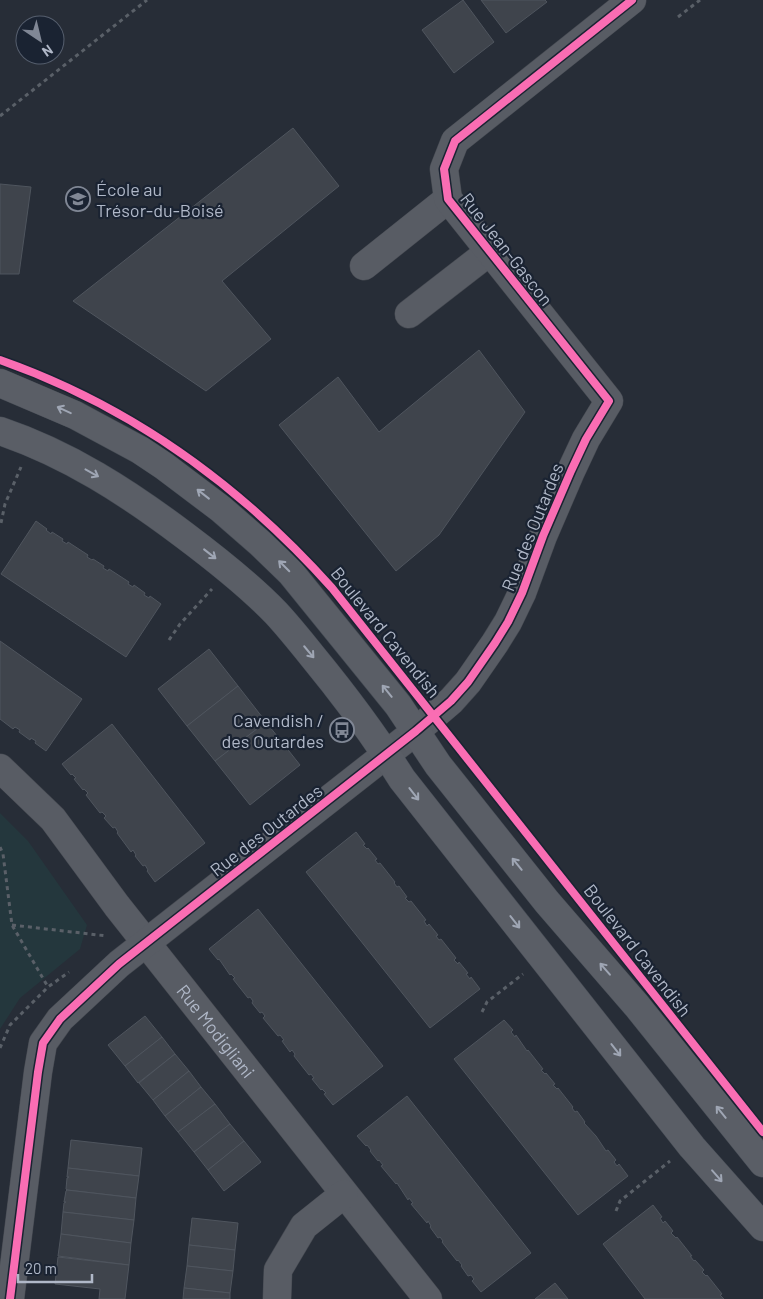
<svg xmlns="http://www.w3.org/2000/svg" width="763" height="1299" viewBox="0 0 763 1299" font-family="Barlow,sans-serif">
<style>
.green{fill:#24373d}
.building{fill:#3f444c;stroke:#4f555e}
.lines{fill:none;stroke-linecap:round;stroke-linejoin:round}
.minor-casing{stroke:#444850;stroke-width:29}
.major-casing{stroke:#444a53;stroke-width:29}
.path{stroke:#5a6068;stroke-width:3;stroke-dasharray:4 4;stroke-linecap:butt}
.minor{stroke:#585c64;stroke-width:28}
.major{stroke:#5a5e66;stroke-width:28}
.cycleway-casing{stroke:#1a2332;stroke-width:11}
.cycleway{stroke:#f96db3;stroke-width:8}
.oneway{stroke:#9fa6b4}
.labels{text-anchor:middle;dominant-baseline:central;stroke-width:4.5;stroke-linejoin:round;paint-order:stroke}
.poi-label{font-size:18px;fill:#b0b8c8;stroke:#1a2332;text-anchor:start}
.street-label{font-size:18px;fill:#b0b8c8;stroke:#1a2332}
</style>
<rect width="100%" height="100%" fill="#272d37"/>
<polygon class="green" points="0,813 28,841 87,925 80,949 20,998 0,1029"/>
<g class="building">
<polygon points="463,0 494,42 454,73 422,30"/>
<polygon points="481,0 545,0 547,2 506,33"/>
<polygon points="293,128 339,186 222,281 271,339 206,391 73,301"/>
<polygon points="0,184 31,187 19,274 0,274"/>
<polygon points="479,350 525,412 439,535 396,571 279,425 338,377 379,432"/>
<polygon points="36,521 47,529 46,530 51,534 52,532 63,539 62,541 67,544 68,542 88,555 87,557 92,560 93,559 104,566 103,568 108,571 109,569 129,582 128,584 133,587 134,585 145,593 144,595 149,598 150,596 161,604 126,657 1,574"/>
<polygon points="0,641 82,699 46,751 35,743 36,741 31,738 30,740 19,732 20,730 15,727 13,729 0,719"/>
<polygon points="209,649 238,686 187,726 158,689"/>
<polygon points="238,686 266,722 215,761 187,726"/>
<polygon points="266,722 300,765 250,805 215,761"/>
<polygon points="112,724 205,843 155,882 147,871 148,870 145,865 143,866 135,856 136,855 133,850 131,852 117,833 118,832 115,827 113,828 104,818 106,816 102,812 100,813 86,795 88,793 84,789 83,790 74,779 76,778 72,774 71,775 62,764"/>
<polygon points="356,832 365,844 363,845 367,849 368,848 377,859 375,860 378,864 380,863 395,882 394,883 397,887 399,886 407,897 405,898 409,902 411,901 426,920 424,921 427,926 429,924 438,935 436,936 439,940 441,939 456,958 454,960 458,964 459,962 468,973 466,974 470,979 471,977 480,989 430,1028 306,872"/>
<polygon points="258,909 383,1066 333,1105 324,1094 326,1093 322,1089 321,1090 312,1079 314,1078 311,1074 309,1075 294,1056 295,1054 292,1050 290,1052 282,1041 284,1040 280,1035 278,1036 263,1018 265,1016 262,1012 260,1013 252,1003 253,1001 250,997 248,998 233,979 235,978 231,974 230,975 219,959 218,960 209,949"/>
<polygon points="145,1016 162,1037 125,1066 108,1045"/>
<polygon points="504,1020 513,1030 511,1032 515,1037 516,1035 527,1051 528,1050 543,1069 541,1070 545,1074 546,1073 555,1084 553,1085 557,1089 558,1088 573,1107 572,1108 575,1112 577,1111 585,1122 584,1123 596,1136 606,1151 608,1150 616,1160 614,1162 617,1166 619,1164 628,1176 578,1215 454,1059"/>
<polygon points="162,1037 175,1054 138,1083 125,1066"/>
<polygon points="175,1054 189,1071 153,1100 139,1083"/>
<polygon points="189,1071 201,1087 165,1116 153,1100"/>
<polygon points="201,1087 215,1104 178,1132 165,1116"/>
<polygon points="407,1096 531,1253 481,1292 472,1281 474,1279 471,1275 468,1276 461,1266 462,1265 458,1260 457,1261 442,1242 443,1241 440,1237 438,1238 430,1227 431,1226 428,1221 427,1223 411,1204 413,1203 409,1198 408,1200 397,1183 396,1184 381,1166 383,1165 379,1160 378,1161 370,1151 371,1150 367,1145 366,1146 357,1136"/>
<polygon points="215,1104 230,1124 194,1152 178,1132"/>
<polygon points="230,1124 244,1141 208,1170 194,1152"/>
<polygon points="71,1140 142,1148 139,1176 68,1168"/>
<polygon points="244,1141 261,1162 224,1191 208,1170"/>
<polygon points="68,1168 139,1176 136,1198 67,1190 66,1189 67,1178 69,1177 67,1177"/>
<polygon points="67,1190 136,1198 134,1220 63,1212 64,1203 66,1202 64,1202 66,1191"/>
<polygon points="653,1205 662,1217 660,1218 663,1223 665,1221 673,1231 671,1233 676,1238 677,1237 692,1256 690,1256 694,1261 695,1260 704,1270 702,1272 706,1276 707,1275 722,1294 720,1295 724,1299 645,1299 603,1244"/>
<polygon points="63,1212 134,1220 131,1243 61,1234"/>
<polygon points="192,1218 238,1223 235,1250 189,1245"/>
<polygon points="61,1234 131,1243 129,1265 58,1256"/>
<polygon points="189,1245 235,1250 233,1271 187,1266"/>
<polygon points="58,1257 129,1265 125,1299 99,1299 100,1289 55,1284"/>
<polygon points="187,1266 233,1271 230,1293 184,1288"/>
<polygon points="555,1283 568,1299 535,1299"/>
<polygon points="184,1288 230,1293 230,1299 183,1299"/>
</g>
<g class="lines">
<defs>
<g id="minor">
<polyline points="364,266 448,199"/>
<polyline points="409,314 489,252"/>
<path id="s1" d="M0,768L53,819L117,906L428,1299"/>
<polyline points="10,1299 38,1072 43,1043 60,1019 119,964 416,731 451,701 468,682 495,643 508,622 522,593 543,536 571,471 586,439 609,401 448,199 444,169 455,141 632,0"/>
<polyline points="277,1299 278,1270 304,1226 344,1194"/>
</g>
<g id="major">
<polyline points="0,383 75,415 140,450 164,466 221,509 260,543 291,573 398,705 438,765 547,902 637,1006 763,1163"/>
<path d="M0,431C68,454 127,492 184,535C216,559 248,584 276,613C289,627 301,642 313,657C345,696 375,736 402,779L692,1147L763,1227"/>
</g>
</defs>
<use href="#minor" class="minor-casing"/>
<use href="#major" class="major-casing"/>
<g class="path">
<polyline points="678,17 700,0"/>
<polyline points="0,116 147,0"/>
<polyline points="1,523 5,504 21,467"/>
<polyline points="169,640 180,624 212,589"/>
<polyline points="0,847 3,854 12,925 48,987"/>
<polyline points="12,925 107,936"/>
<polyline points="482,1012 487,1002 523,974"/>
<polyline points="0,1048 10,1025 48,987 69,972"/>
<polyline points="616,1211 620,1201 670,1161"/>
</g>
<use href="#minor" class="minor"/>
<use href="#major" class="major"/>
<defs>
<g id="cycleway">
<path d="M0,360C131,406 240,485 332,588L763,1132"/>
<polyline points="10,1299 38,1072 43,1043 60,1019 119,964 416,731 451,701 468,682 495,643 508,622 522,593 543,536 571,471 586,439 609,401 448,199 444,169 455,141 632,0"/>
</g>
</defs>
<use href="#cycleway" class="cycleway-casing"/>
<use href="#cycleway" class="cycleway"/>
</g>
<defs><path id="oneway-shaft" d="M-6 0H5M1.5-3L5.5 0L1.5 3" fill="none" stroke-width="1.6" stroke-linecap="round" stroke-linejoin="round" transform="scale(1.25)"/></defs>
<g class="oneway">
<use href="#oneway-shaft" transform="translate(64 410) rotate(-155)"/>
<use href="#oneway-shaft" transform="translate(92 473) rotate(29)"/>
<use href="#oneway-shaft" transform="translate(203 494) rotate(-142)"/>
<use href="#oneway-shaft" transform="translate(210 554) rotate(38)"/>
<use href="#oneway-shaft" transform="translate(284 566) rotate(-135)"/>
<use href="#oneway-shaft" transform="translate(309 652) rotate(50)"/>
<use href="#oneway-shaft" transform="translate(387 691) rotate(-129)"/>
<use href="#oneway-shaft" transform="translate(414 794) rotate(52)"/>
<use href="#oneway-shaft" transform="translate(517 864) rotate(-129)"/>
<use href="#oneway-shaft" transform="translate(515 922) rotate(52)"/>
<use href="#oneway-shaft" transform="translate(605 969) rotate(-131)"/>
<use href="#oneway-shaft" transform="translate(616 1050) rotate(52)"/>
<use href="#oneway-shaft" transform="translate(721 1112) rotate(-129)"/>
<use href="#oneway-shaft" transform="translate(717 1176) rotate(49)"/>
</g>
<defs>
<symbol id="school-ring" viewBox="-11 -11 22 22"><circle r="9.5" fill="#1a2332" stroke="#808795" stroke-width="1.5"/><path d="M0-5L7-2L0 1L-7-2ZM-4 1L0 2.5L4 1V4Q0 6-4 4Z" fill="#808795"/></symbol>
<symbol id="bus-ring" viewBox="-11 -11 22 22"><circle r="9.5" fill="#1a2332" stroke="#808795" stroke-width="1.5"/><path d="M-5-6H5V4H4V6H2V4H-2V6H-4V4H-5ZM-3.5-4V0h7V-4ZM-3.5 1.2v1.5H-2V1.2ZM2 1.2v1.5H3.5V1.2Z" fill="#808795"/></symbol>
</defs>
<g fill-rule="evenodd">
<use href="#school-ring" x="64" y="185" width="28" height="28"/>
<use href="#bus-ring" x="328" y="716" width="28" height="28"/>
</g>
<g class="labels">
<g class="poi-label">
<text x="96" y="189">École au<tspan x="96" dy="21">Trésor-du-Boisé</tspan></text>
<text x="324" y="720" text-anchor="end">Cavendish /<tspan x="324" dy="21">des Outardes</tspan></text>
</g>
<g class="street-label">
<text transform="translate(507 249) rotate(52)">Rue Jean-Gascon</text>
<text transform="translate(532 527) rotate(-68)">Rue des Outardes</text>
<text transform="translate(386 632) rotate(51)">Boulevard Cavendish</text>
<text transform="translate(266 830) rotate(-38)">Rue des Outardes</text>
<text transform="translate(638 950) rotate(52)">Boulevard Cavendish</text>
<text stroke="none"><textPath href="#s1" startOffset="341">Rue Modigliani</textPath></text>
</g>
</g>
<g transform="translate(40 40) rotate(145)"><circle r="24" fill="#1a2332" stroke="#565f6e"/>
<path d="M0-4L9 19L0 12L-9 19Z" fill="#808795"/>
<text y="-8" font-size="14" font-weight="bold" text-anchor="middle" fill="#b0b8c8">N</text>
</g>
<path d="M18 1274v8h74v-8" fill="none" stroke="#b0b8c8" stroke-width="2.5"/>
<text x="25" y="1274" font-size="15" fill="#b0b8c8" stroke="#1a2332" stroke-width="4" paint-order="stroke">20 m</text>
</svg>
